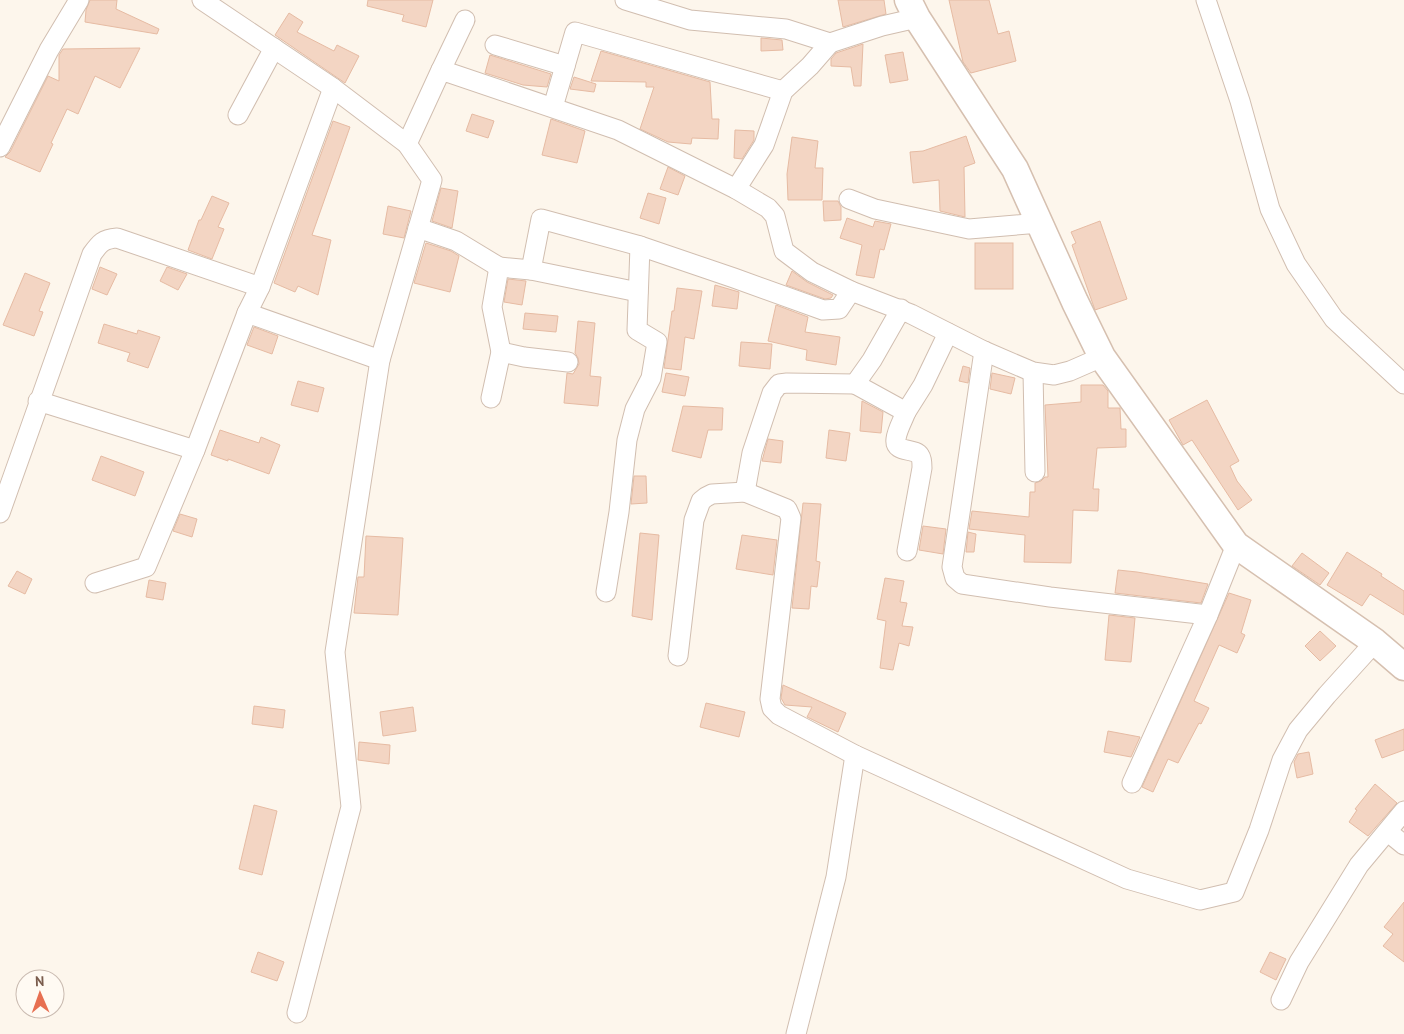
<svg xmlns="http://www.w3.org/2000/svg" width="1404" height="1034" viewBox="0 0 1404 1034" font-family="'PT Sans',sans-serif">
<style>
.building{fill:#f3d5c3;stroke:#e6bba3}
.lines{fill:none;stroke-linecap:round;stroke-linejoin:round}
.street-casing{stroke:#d1beb0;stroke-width:21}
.secondary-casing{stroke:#d6c0b0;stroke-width:29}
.street{stroke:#fff;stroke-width:19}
.secondary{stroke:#fff;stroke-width:26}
</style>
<rect width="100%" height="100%" fill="#fdf6ec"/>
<g class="building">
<polygon points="90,0 117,0 116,9 159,29 157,34 85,22 86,10"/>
<polygon points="368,0 433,0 426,27 402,21 404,15 367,6"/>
<polygon points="838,0 884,0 886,14 843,27"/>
<polygon points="949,0 989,0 998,34 1009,31 1016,61 971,73 963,62"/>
<polygon points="289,13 303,22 297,32 334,51 337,45 359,56 345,83 275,35"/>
<polygon points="761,38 782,40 783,50 761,51"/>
<polygon points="863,44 861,86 854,86 851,67 831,66 831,59 836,53"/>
<polygon points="140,48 120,88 95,76 78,114 67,109 51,143 53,144 40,172 5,157 10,152 48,76 59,81 59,55 63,49"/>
<polygon points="601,51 710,82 712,119 719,119 718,139 692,138 691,144 668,142 640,129 654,87 646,87 646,82 591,81"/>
<polygon points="903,52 908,80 890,83 885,55"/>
<polygon points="490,55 551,74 547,87 523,85 485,73"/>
<polygon points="574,77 596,84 594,92 570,89"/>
<polygon points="472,114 494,121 488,138 466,131"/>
<polygon points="551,119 585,131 577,163 542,155"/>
<polygon points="333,121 350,127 312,235 331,240 318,295 298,286 295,292 274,283"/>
<polygon points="735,130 754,131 754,140 742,159 734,158"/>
<polygon points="966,136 975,163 964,167 965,217 940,211 939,180 913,183 910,152 923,151"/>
<polygon points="792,137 818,141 815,168 823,168 822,200 788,200 787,174"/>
<polygon points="668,167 685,176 678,195 660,189"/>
<polygon points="441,188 458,191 452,228 432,221"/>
<polygon points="648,193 666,198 659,224 640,218"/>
<polygon points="212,196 229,203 218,227 224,229 212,259 188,250 199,220 201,220"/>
<polygon points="823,201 838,201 841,207 841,220 824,221"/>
<polygon points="388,206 411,211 404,238 383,234"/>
<polygon points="847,218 873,227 875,221 891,224 884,250 880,249 874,278 856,275 862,245 840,238"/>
<polygon points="1100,221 1127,299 1095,310 1072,245 1076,243 1071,232"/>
<polygon points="426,243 451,251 459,256 450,292 414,283"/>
<rect x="975" y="243" width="38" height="46"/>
<polygon points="100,267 117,274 107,295 92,289"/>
<polygon points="167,267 187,274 178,290 160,281"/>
<polygon points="792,271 807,282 833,295 831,298 825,299 786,285"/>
<polygon points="25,273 50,283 39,311 43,312 34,336 3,325"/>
<polygon points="508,279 526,281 522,305 504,302"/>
<polygon points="715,285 739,292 737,309 712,306"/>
<polygon points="677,288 702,291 694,339 685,337 681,370 664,368 672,311 674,311"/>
<polygon points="776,305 808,317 805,332 840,337 836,365 806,360 807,350 768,341"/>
<polygon points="525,313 558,316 556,332 523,329"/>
<polygon points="578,321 595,323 590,376 601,377 598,406 564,403 567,373 573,374 579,364 578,358 575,353"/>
<polygon points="104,324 137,334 138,330 160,337 148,368 127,361 130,353 98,343"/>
<polygon points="254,327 278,336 272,354 247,345"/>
<polygon points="741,342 772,344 770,369 739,366"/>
<polygon points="963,366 970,368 968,383 959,381"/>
<polygon points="666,373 689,377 685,396 662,392"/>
<polygon points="992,373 1015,378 1011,394 990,389"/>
<polygon points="298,381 324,388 318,412 291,405"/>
<polygon points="1081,385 1103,385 1108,391 1108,408 1120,408 1121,429 1126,429 1126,447 1097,448 1093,489 1099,489 1098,511 1073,510 1071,563 1024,562 1025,535 969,529 972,511 1029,517 1030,492 1035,492 1035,483 1041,481 1045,477 1048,477 1045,405 1081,402"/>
<polygon points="1207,400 1239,461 1230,466 1237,481 1252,500 1238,510 1192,440 1183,445 1169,420"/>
<polygon points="862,401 883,412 881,433 860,431"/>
<polygon points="683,406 723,408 722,430 708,430 701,458 672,451"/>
<polygon points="220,430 259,443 261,437 280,445 269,474 228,459 228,461 211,455"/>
<polygon points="829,430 850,433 846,461 826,458"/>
<polygon points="768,439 783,441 781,463 762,461"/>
<polygon points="101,456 144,472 135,496 92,480"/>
<polygon points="634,476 646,476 647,503 631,504"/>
<polygon points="803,503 821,504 816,561 820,562 817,587 811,586 809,609 792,608"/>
<polygon points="180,514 197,519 192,537 173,531"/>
<polygon points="923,526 946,529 943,554 919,550"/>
<polygon points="968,532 976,534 974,552 966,552"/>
<polygon points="640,533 659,535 652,620 632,616"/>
<polygon points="742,535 777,540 773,575 736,569"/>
<polygon points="366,536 403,538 398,615 354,613 358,577 364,577"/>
<polygon points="1347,552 1382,574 1381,576 1404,591 1404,615 1370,594 1362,606 1327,585"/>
<polygon points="1302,553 1329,573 1320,585 1292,566"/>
<polygon points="1118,570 1137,572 1208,584 1201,603 1115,593"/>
<polygon points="17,571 32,579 25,594 8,586"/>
<polygon points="885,578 904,581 900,602 907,603 902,626 913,627 909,646 899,643 893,670 880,668 886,621 877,619"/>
<polygon points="149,580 166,583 163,600 146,597"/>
<polygon points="1229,593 1251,600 1241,633 1245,635 1237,653 1219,645 1194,701 1209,708 1201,724 1199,723 1178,763 1168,759 1153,792 1142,787"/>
<polygon points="1109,615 1135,618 1131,662 1105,660"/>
<polygon points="1320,631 1336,646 1320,661 1305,646"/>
<polygon points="783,685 846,713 838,732 807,717 812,707 785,705 781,698"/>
<polygon points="706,703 745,712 739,737 700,727"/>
<polygon points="254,706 285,710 283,728 252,724"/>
<polygon points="413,707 416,731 383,736 380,712"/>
<polygon points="1404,729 1404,750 1382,758 1375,740"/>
<polygon points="1108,731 1140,737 1131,757 1104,752"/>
<polygon points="359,742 390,745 389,764 358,760"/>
<polygon points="1309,752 1313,774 1297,778 1294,762 1298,754"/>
<polygon points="1375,784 1397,803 1368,836 1349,822 1357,810 1355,809"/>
<polygon points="254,805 277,811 262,875 239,869"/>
<polygon points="1404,902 1404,962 1383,946 1393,934 1384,927"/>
<polygon points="258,952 284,962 277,981 251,972"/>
<polygon points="1270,952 1286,959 1276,980 1260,972"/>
</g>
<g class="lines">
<defs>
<g id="street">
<polyline points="202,0 333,88 407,144 432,180 380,360 335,652 351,807 297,1013"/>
<polyline points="625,0 690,20 786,29 830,43 882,26 917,18"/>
<polyline points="1206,0 1240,101 1270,209 1296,264 1334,319 1404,384"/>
<polyline points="495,45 565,66"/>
<polyline points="441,70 465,20"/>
<polyline points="553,107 575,32 783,91"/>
<polyline points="238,115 274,48"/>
<polyline points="407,144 441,70 618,130 736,189 768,208 775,216 784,251 812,272 851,291 911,314 984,351 1033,372 1054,375 1070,371 1102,357"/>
<polyline points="0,147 49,50 79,0"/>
<polyline points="736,189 764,145 783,91 810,66 830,43"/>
<polyline points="849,199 875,209 969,229 1040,223"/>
<polyline points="418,228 456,241 499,267"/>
<polyline points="531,270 638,292"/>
<polyline points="247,313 380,360"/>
<polyline points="984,351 952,567 955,578 962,584 1050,597 1208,615"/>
<polyline points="501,352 524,357 568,362"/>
<polyline points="1033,372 1035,472"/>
<polyline points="855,384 906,412 923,385 948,333"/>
<polyline points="491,398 501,352 492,307 499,267 531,270 541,219 640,246 734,278 823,310 839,309 851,291"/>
<polyline points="38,401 195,450"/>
<path d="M906,412C903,420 897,430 896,439C894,454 915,447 920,456C922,459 922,464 922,468L907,551"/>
<polyline points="745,492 787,509 791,518 770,699 772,708 779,715 855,755 1127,879 1200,900 1234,892 1259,830 1282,760 1298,730 1327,695 1375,642"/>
<path d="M0,513L92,254C100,243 103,239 117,238L260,287"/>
<polyline points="95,583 146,567 195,450 247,313 260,287 333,88"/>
<polyline points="606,592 619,512 627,440 635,409 651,378 657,342 637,330 640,246"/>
<polyline points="678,656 694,520 701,501 706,497 712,494 745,492 752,453 772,393 779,384 787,383 855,384 872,360 901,309"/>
<polyline points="1132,783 1208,615 1236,545"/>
<polyline points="1388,832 1404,845"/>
<polyline points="1281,1000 1299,962 1359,865 1404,811"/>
<polyline points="796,1034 836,877 855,755"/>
</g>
<polyline id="secondary" points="908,0 917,18 1015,169 1075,302 1102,357 1236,545 1375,642 1404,667"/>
</defs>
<use href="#street" class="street-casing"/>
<use href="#secondary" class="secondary-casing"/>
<use href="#street" class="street"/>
<use href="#secondary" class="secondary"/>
</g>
<g transform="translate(40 994) rotate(358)"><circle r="24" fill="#fffaf3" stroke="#cabbb1"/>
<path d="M0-4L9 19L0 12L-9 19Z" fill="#e76f51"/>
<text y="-8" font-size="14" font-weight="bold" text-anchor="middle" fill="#7a5c4d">N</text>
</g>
</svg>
